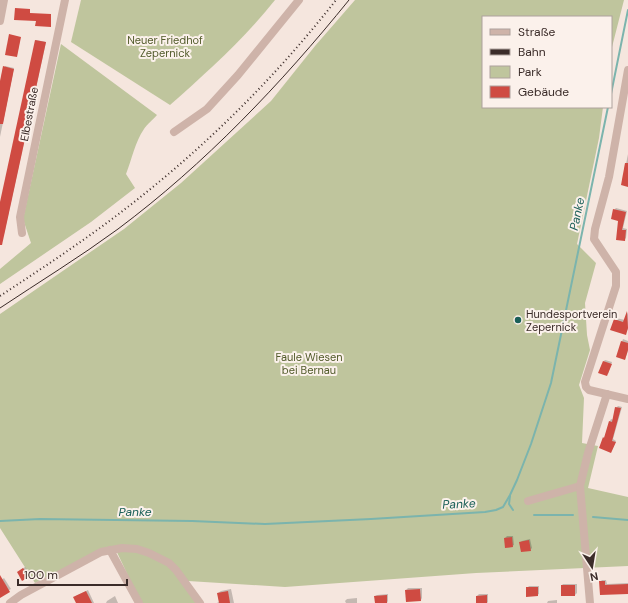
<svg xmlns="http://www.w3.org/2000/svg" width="628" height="603" viewBox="0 0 628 603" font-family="'DM Sans',sans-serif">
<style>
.green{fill:#bfc59d}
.shadow{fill:#0003}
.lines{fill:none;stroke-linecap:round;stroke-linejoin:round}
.stream{stroke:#7bb4ad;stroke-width:2}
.building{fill:#cf4b42}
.minor{stroke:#ceb3a9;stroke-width:8}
.tram{stroke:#3b2c29;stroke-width:1}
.rail{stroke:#3b2c29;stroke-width:2;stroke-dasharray:1 3;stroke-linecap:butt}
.poi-dot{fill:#1b6059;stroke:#fbf1eb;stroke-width:1.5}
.labels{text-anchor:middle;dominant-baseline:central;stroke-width:4;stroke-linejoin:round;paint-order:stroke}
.park-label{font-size:11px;fill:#525b2b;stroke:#fbf1eb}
.street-label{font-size:11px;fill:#3b2c29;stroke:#fbf1eb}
.poi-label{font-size:11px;fill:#3b2c29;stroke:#fbf1eb;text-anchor:start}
.water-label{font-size:12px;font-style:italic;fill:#1b6059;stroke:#fbf1eb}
</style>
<rect width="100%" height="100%" fill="#f5e6de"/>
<g class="green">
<path d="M81,0H275C244,39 207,72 170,105L71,42Z"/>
<polygon points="355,0 624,0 611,51 611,17 483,17 483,107 603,107 599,138 577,244 596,263 585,303 587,335 590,350 579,385 584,398 582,443 598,446 588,488 628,497 628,566 476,573 285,587 188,581 196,603 141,603 114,546 35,583 0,528 0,314 124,229 181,183 271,101 315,46"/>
<path d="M61,44L157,115C153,120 147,124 144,129C135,142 132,159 126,174L135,188L91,222L0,284V269L31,243L23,219Z"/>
</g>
<g class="shadow">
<polygon points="36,40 46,42 4,234 0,233 0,208"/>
<polygon points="5,66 14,68 0,137 0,86"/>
<polygon points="628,154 628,186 622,184"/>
<polygon points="616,208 627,211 623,228 627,229 626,238 624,240 619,220 614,210"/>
<polygon points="628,312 628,329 625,334 615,319 616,318 625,320"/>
<polygon points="623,339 628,341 628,351 625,359 617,356"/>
<polygon points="605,360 612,362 608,374 604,361"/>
<polygon points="618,406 622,407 613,439 616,441 611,452 604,438 605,436 610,421 611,419 614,420 616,408"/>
<polygon points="507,536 513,536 514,545 512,546 505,538"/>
<polygon points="530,539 532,548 530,550 521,542 522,541"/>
<polygon points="25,567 30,574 28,576 19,571"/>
<polygon points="4,578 11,589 0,595 0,581"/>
<polygon points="602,580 606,580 607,584 628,583 628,593 601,594 600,582"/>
<polygon points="563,584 577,584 577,593 575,595 562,585"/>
<polygon points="529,586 539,586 539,594 537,595 527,588"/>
<polygon points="408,588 422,588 422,598 421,600 406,590"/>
<polygon points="231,589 234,603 217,603 220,601 218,593 221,591"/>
<polygon points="88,590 94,603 77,603 76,596"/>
<polygon points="388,594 388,601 387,603 376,603 375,596 377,595"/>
<polygon points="479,594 488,594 488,602 487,603 477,603 477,596"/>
<polygon points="115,596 118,603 106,603 107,601"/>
<polygon points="357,598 357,603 346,603 345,601 347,599"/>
<polygon points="557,600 557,603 547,603 548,601"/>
</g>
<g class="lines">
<g class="stream">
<polyline points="611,94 628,10"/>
<polyline points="510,496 509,504 513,510"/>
<polyline points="534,515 573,515"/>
<polyline points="593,517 628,520"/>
<polyline points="0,521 40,519 192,521 265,524 371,519 485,512 496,510 503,507 510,495 517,480 531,444 551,383 608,107"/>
</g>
</g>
<g class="building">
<polygon points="15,8 30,9 30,13 51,14 51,27 35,26 36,21 14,20"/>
<polygon points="9,34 21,37 17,57 5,55"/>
<polygon points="35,40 46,42 2,245 0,245 0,202"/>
<polygon points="3,66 14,69 3,124 0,124 0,81"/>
<polygon points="625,163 628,163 628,187 621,185"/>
<polygon points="613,209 626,212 622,230 626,230 625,241 616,240 618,221 611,219"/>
<polygon points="627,311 628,328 626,335 610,330 614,319 623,322"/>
<polygon points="621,341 628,343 628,350 625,360 616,357"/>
<polygon points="603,361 612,364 607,376 598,373"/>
<polygon points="615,407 621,408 612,441 616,442 611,453 599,448 603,437 604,438 609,421 612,422"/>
<polygon points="512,537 513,547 505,548 504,538"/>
<polygon points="529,540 531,551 521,552 519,542"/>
<polygon points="23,568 29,577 22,581 17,572"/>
<polygon points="0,575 10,592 0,598"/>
<polygon points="599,581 605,581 605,585 628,584 628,594 600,595"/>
<rect x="561" y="585" width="14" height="11"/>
<polygon points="526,587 538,587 538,596 526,597"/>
<polygon points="420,589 421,601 406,602 405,590"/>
<polygon points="86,591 92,603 76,603 73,597"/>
<polygon points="228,591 230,603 219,603 217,593"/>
<polygon points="387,595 387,603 375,603 374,596"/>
<polygon points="487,595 487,603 476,603 476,596"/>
</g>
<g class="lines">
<g class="minor">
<polyline points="0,21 4,0"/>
<polyline points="628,70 609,177 595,229 594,239 616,272 616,286 585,382 586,387 589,390 628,399"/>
<polyline points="174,132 207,109 238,75 299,0"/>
<polyline points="22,233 20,217 65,0"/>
<polyline points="528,501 580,486"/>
<polyline points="110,550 139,603"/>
<polyline points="10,603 21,595 101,552 122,548 137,549 149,553 169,563 176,570 200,603"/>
<polyline points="590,603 580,486 588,453 607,394"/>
</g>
<path class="tram" d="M0,308C39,282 80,257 118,229C205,164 281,84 349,0"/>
<path class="rail" d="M0,296C38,271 76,246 112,219C196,156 271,83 336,0"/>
</g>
<circle class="poi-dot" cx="518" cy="320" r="4"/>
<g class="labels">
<g class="park-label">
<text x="165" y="40">Neuer Friedhof<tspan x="165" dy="13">Zepernick</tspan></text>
<text x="309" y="357">Faule Wiesen<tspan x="309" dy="13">bei Bernau</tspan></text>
</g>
<g class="street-label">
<text transform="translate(29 114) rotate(-79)">Elbestraße</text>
</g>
<g class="poi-label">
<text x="526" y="314">Hundesportverein<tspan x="526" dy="13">Zepernick</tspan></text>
</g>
<g class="water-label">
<text transform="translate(577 214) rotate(-78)">Panke</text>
<text transform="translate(459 504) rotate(-3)">Panke</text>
<text x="135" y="512">Panke</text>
</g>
</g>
<rect x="482" y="16" width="130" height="92" fill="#fbf1eb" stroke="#aea29d"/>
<rect x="490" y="29" width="20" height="6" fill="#ceb3a9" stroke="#aea29d"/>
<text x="518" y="36" font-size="12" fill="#3b2c29">Straße</text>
<rect x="490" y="49" width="20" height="6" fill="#3b2c29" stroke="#aea29d"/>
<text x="518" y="56" font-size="12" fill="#3b2c29">Bahn</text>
<rect x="490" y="66" width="20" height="12" fill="#bfc59d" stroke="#aea29d"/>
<text x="518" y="76" font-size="12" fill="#3b2c29">Park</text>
<rect x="490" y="86" width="20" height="12" fill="#cf4b42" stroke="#aea29d"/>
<text x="518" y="96" font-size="12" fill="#3b2c29">Gebäude</text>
<g transform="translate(592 567) rotate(168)" stroke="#fbf1eb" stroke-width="3" paint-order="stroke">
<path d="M0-3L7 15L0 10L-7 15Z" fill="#3b2c29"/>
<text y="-6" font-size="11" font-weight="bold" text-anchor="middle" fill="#3b2c29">N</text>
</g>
<path d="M18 579v6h109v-6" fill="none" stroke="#3b2c29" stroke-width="2"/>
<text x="24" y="579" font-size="12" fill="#3b2c29" stroke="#fbf1eb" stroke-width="3" paint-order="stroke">100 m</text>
</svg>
